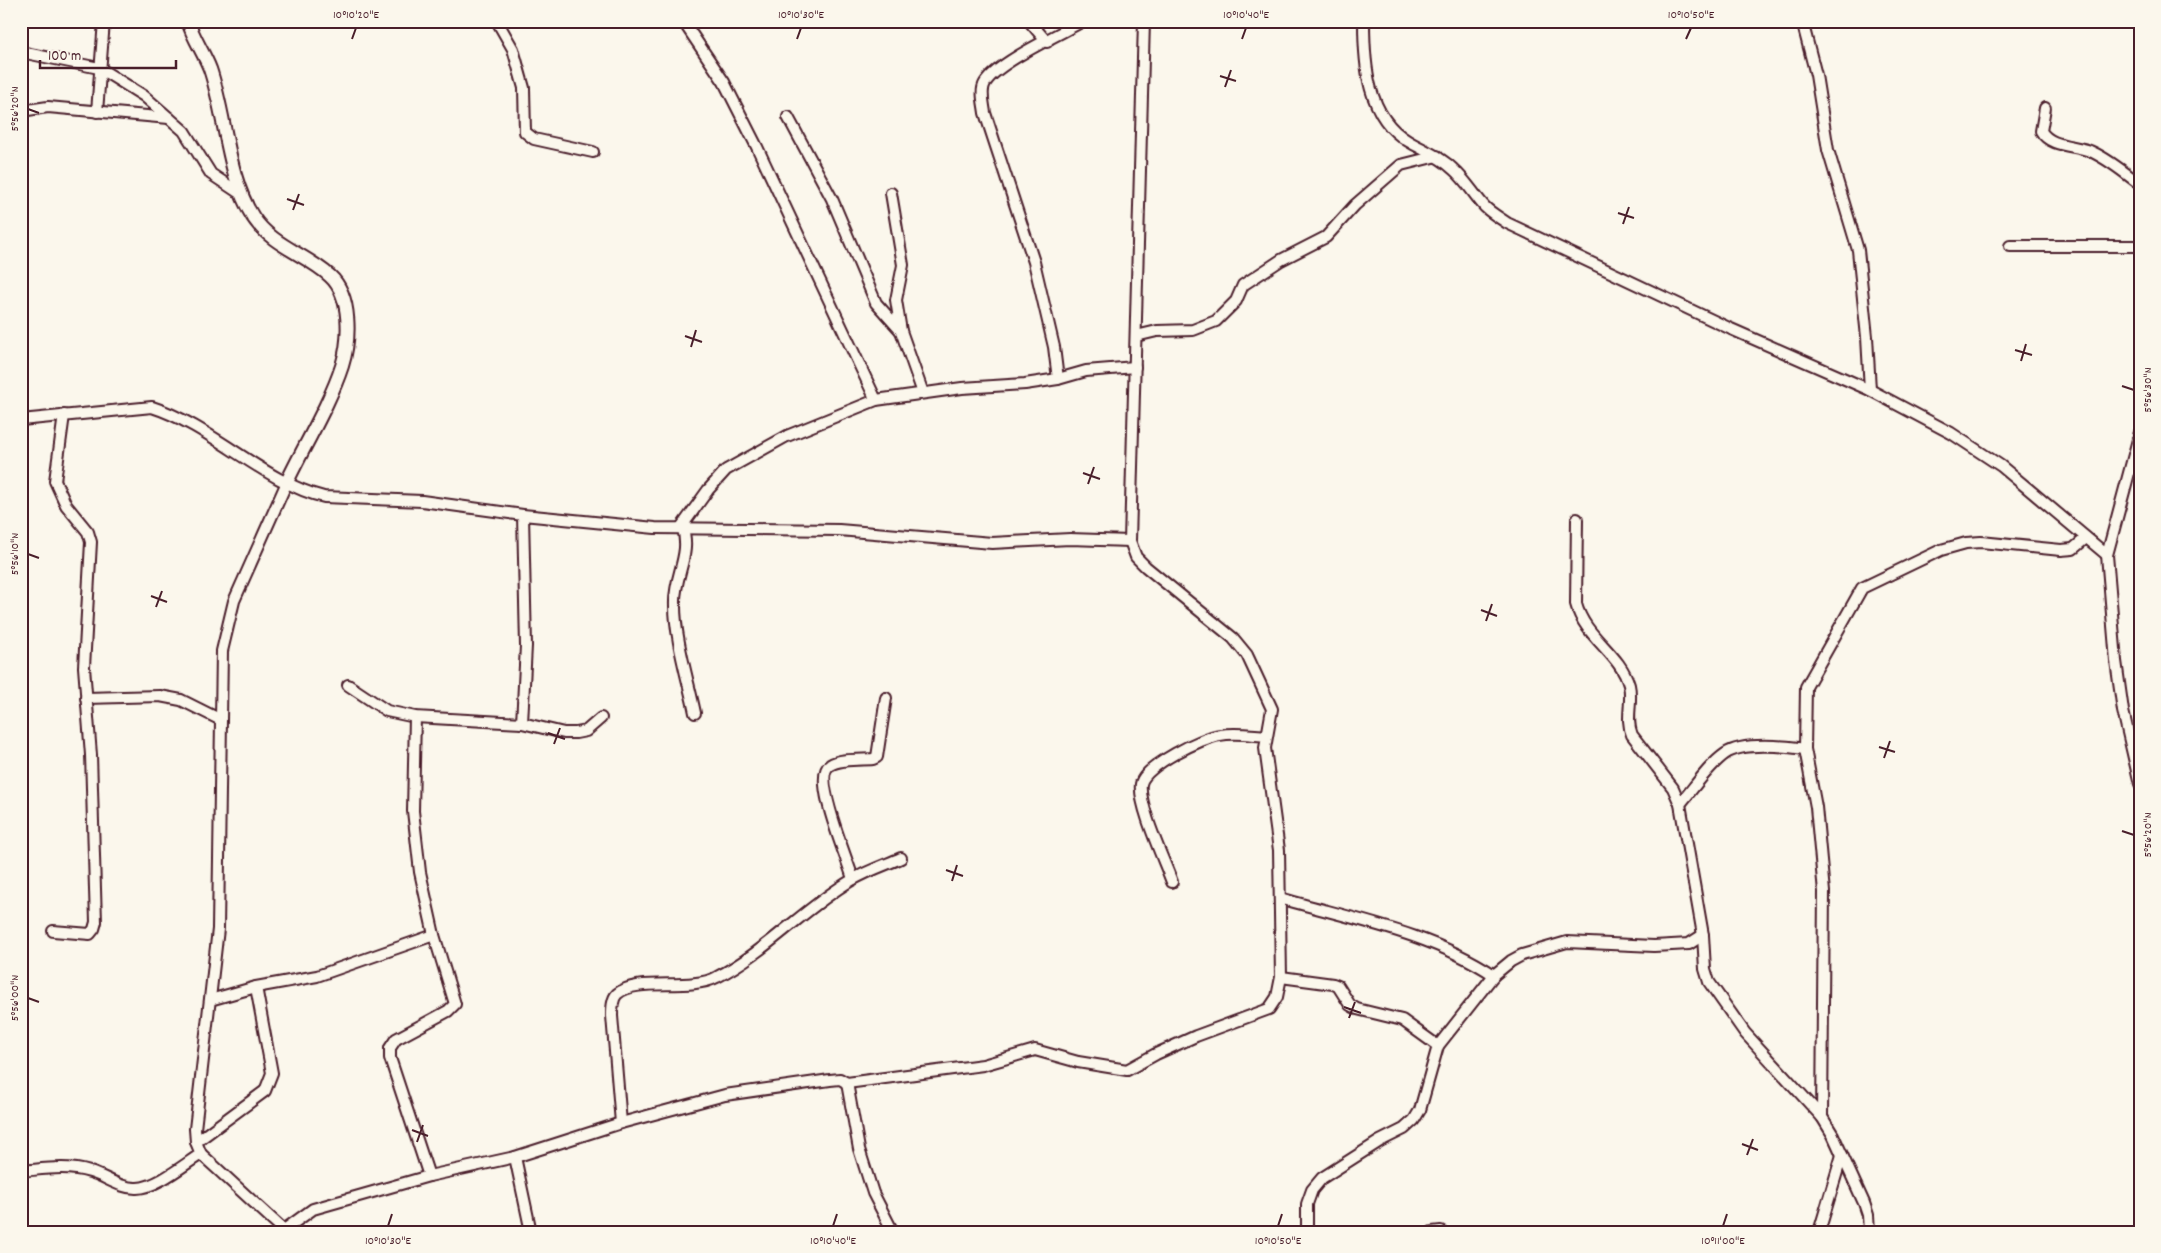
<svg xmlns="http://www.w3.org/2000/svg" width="2161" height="1253" viewBox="0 0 2161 1253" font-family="Dekko,sans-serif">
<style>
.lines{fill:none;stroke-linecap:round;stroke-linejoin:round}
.minor-casing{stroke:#4a1f2b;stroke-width:14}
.tertiary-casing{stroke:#4a1f2b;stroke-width:16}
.minor{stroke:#fbf7ec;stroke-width:10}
.tertiary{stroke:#fbf7ec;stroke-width:12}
.ticks{fill:none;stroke:#4a1f2b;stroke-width:2}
.neatline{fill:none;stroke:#4a1f2b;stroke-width:2}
.ticks-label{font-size:12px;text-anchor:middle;fill:#4a1f2b}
</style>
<rect width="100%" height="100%" fill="#fbf7ec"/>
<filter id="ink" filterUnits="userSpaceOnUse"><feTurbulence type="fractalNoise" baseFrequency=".02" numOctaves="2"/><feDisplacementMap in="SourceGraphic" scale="10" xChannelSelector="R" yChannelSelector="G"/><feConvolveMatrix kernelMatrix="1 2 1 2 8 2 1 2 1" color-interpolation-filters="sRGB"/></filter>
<g filter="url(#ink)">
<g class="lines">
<defs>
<g id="minor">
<polyline points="497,21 513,49 524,88 525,132 534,139 593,152"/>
<polyline points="683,21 724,82 757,147 876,400"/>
<polyline points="1029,21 1047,42"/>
<path d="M1364,21C1364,64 1367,117 1408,141C1423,150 1440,156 1453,169C1466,180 1474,195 1485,207C1491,213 1500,218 1507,223L1731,329L1870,390L1951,433L2001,466L2107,555"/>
<polyline points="1802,21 1816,75 1828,150 1858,250 1867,337 1870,390"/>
<polyline points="21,52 99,68 144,96 184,131 211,174 241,194"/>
<path d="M2045,108L2041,131C2050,147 2074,145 2090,151C2109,159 2123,172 2140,184"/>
<polyline points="21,111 48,107 169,118"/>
<polyline points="97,112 104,21"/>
<polyline points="788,117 832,199 876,303 901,331"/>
<polyline points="891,193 903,265 896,300 901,331 923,393"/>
<polyline points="2010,246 2140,246"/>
<polyline points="1136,336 1157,331 1193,330 1216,321 1236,301 1243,285 1281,260 1326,237 1355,205 1401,165 1437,156"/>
<path d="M1058,379L1054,347L1034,262L985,113C984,104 980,91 985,83C998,62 1060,34 1083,21"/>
<path d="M21,420L152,407C212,426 265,483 324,497L422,501L523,515L655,528L839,530L992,543L1070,539L1130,541"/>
<polyline points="2140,432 2107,555 2116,661 2123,711 2140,784"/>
<path d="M1577,519L1576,604C1585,638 1620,653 1629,685C1633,701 1625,719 1632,735L1673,788L1680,804L1703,935L1705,969L1709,982L1745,1033L1822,1117L1833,1135L1864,1203L1868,1215L1869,1232"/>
<polyline points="348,685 387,711 415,717 522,723 564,733 576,733 586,731 601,718"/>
<polyline points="86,698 160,696 181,700 221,720"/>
<path d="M695,713C688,679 674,636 675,601C675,574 692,553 682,526L708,490L726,470L787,436L876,400L962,388L1025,384L1058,379L1086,371L1135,367"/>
<polyline points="415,717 413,811 420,872 434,935 455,1004 448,1011 396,1039 390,1048 390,1058 429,1176"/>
<polyline points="522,723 526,646 523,515"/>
<path d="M1680,804C1693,789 1709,765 1725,754C1742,742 1784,746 1805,749"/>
<path d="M853,879C848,860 811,776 830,765C841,758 861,760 873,759L877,757L886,698"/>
<path d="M1172,882C1164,860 1138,805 1141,784C1144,766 1203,737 1220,735C1235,732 1251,735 1266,736"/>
<path d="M1280,898C1352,919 1431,933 1494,975"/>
<polyline points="53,931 90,934 94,929 96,922 91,755 84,667 91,542 88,532 66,505 55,481 64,415"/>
<polyline points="1281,977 1333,984 1338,986 1350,1005 1357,1009 1402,1020 1438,1046"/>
<polyline points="210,1000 256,987 317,976 434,935"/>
<polyline points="847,1083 859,1149 873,1193 893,1232"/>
<polyline points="1822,1117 1824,892 1816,807 1805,749 1806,687 1862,588 1941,550 1966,543 1981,542 2061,550 2073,549 2086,538"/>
<path d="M621,1123L612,1016C612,1009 612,999 617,994C637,976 690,992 717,977C766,952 804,908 852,880C867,871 885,865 901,858"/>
<polyline points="196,1142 265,1091 272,1073 256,987"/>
<polyline points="515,1157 531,1232"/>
<path d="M21,1171C45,1169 67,1165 90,1172C105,1176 121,1189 137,1188C156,1188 185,1164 201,1154"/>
<polyline points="284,1230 313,1209 429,1176 515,1157 621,1123 725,1095 830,1080 840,1079 847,1083 983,1065 1035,1050 1078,1062 1127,1070 1156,1054 1196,1036 1269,1009 1277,997 1281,977 1279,850 1265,748 1272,709 1247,655 1233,638 1146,567 1136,557 1130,541 1144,21"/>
<polyline points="286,1232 201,1154 196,1142 195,1129 218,929 222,651 234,601 287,482"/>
<polyline points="1307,1232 1307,1204 1312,1190 1322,1178 1380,1141 1404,1129 1414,1120 1420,1110 1438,1046 1494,975 1511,961 1522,955 1567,942 1654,946 1689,944 1703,935"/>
<polyline points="1432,1232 1441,1231"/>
<polyline points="1819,1232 1842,1155"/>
</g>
<path id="tertiary" d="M188,21C193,38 204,53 210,69C226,116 227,176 253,217C272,246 306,254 330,276C352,296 350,340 342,366C330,403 304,446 287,482"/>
</defs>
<use href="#minor" class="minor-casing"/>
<use href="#tertiary" class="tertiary-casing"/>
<use href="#minor" class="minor"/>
<use href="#tertiary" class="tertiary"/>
</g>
</g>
<path class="ticks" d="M352,39L356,28M797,39L801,28M1242,39L1246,28M1686,39L1691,28M1220,76L1236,81M1225,87L1231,70M28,109L39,113M287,199L304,205M293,210L299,194M1618,213L1634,218M1623,224L1629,207M685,336L702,342M691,347L696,330M2015,350L2032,355M2021,361L2026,344M2122,386L2134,390M1083,473L1100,479M1088,484L1094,467M28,554L39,558M151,596L167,602M156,607L162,591M1481,610L1497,616M1486,621L1492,604M548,733L565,739M554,744L560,728M1879,747L1895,752M1884,758L1890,741M2122,831L2134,835M946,870L963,876M952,881L957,865M28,998L39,1002M1344,1007L1361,1013M1349,1018L1355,1002M412,1130L428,1136M417,1142L423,1125M1742,1144L1758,1150M1747,1155L1753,1139M388,1226L392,1214M833,1226L837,1214M1278,1226L1282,1214M1723,1226L1727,1214"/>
<rect width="2161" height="1253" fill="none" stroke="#fbf7ec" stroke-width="55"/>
<path d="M40 60v8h136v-8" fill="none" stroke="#4a1f2b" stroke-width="2.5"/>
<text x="48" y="60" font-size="15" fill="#4a1f2b" stroke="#fbf7ec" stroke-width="4" paint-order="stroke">100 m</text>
<rect x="28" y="28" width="2106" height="1198" class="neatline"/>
<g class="ticks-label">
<text x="356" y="18">10°10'20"E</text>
<text x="801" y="18">10°10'30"E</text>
<text x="1246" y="18">10°10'40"E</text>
<text x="1691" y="18">10°10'50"E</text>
<text transform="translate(14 109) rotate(-90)" y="4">5°56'20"N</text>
<text transform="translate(2147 390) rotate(-90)" y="4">5°56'30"N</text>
<text transform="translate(14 554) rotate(-90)" y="4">5°56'10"N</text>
<text transform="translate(2147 835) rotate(-90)" y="4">5°56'20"N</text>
<text transform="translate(14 998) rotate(-90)" y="4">5°56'00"N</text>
<text x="388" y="1244">10°10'30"E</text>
<text x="833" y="1244">10°10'40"E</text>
<text x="1278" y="1244">10°10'50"E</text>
<text x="1723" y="1244">10°11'00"E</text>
</g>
</svg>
